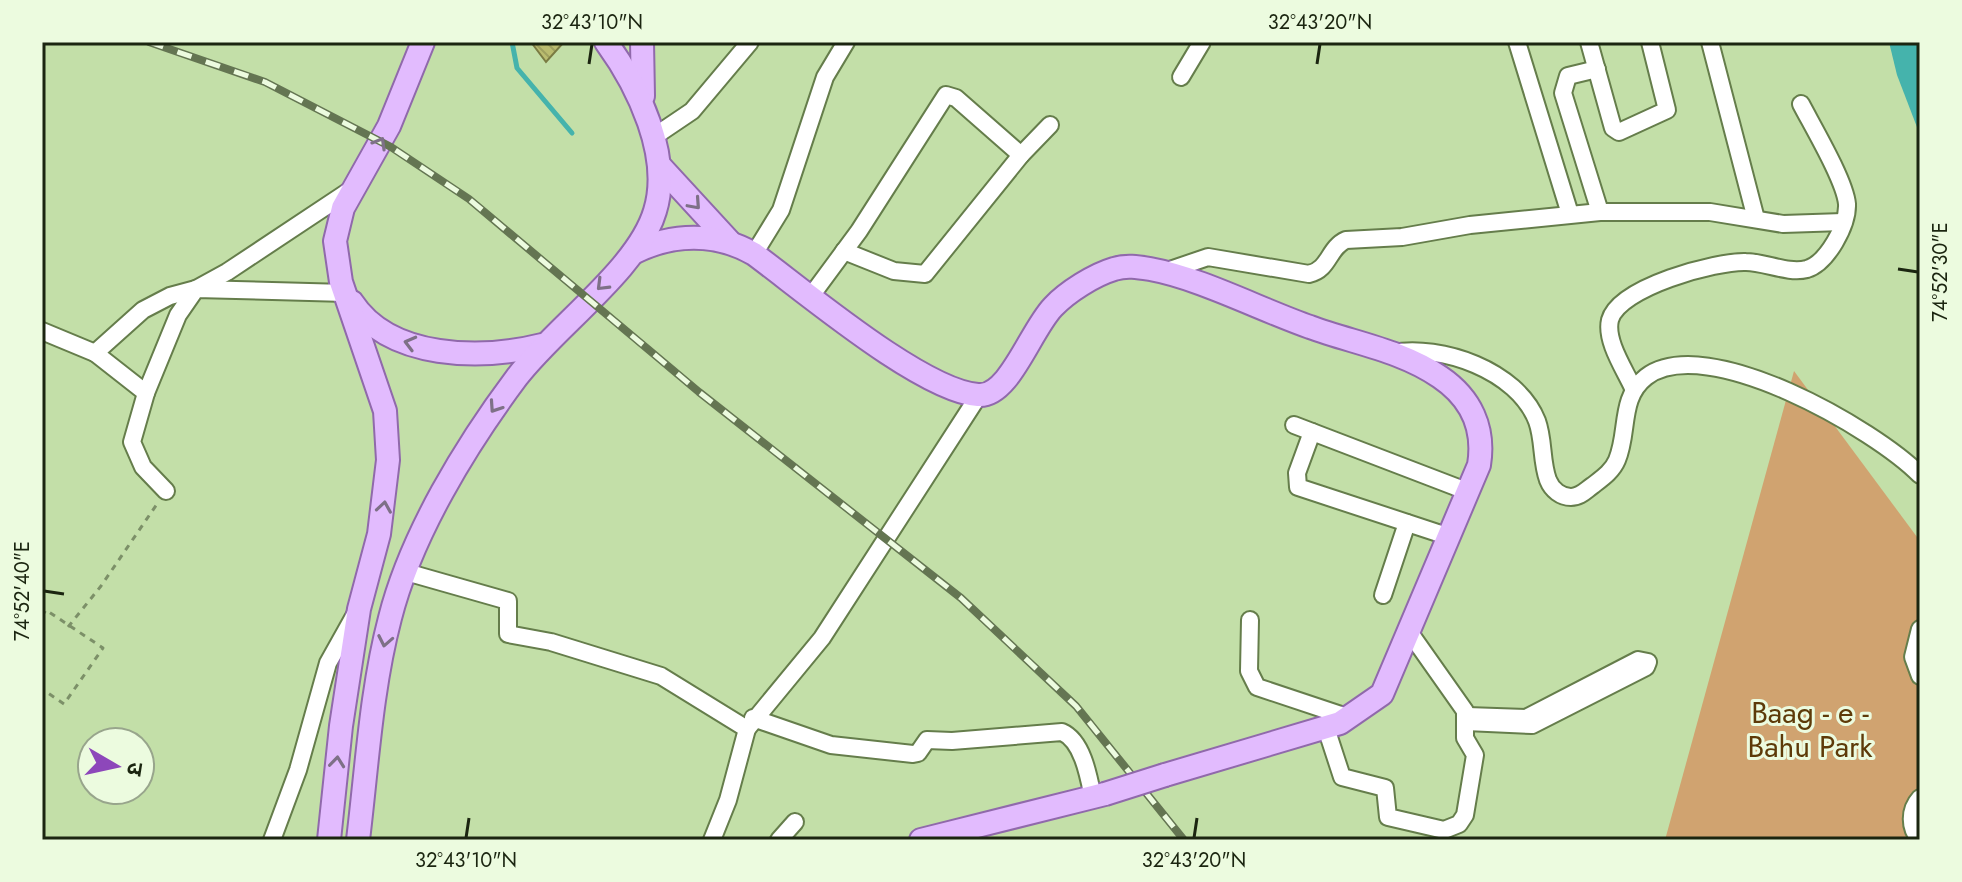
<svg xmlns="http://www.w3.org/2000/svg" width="1962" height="882" viewBox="0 0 1962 882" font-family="Jost,'Noto Sans Devanagari',sans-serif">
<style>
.green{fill:#d0a370}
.water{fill:#45b3ac}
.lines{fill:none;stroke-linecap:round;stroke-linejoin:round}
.stream{stroke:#45b3ac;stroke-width:5}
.building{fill:url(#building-back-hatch);stroke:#7a7b43;stroke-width:2}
.minor-casing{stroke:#657d4b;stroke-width:20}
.major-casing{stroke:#9069ab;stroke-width:26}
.path{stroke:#7c9068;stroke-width:3;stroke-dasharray:6 6;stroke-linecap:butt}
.minor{stroke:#fff;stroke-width:16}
.major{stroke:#e2bbfe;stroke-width:22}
.rail-casing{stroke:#647552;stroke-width:8}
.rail{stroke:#ecfbdf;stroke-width:5;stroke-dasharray:15;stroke-linecap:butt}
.major-bridge-casing{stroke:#9069ab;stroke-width:26;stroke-linecap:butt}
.major-bridge{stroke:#e2bbfe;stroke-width:22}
.oneway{stroke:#7e7087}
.ticks{fill:none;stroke:#1b2510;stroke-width:3}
.labels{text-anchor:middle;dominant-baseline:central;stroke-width:6;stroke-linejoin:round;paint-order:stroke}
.park-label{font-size:30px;fill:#5d3a08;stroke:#ecfbdf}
.neatline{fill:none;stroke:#1b2510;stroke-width:3}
.ticks-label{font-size:20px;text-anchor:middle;fill:#1b2510}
</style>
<defs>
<pattern id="building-back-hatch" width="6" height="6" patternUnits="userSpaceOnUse" patternTransform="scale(2)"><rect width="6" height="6" fill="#babc6f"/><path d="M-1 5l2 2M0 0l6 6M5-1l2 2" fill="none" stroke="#9fa15f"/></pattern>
</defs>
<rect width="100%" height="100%" fill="#c3dfa8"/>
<polygon class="green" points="1794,371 1920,541 1920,840 1665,840"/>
<polygon class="water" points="1889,42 1920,42 1920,135 1897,75"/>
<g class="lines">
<polyline class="stream" points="512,42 517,68 572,133"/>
</g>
<polygon class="building" points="531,42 564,42 546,62"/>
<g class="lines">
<defs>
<g id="minor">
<polyline points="1517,42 1570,214"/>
<polyline points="1589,42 1613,128 1619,132 1667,110 1650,42"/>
<polyline points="1710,42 1756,219"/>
<polyline points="1597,69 1568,76 1563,93 1600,212"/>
<polyline points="1181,77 1202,42"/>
<polyline points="652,138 692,111 750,42"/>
<polyline points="844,251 894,271 925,274 1021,155 1050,125"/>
<polyline points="754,254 781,210 825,77 846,42"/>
<path d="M1164,272L1208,257L1309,274C1330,269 1328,248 1346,240L1402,237L1470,225L1600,212H1710L1783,224L1843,222"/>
<polyline points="811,296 859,231 946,95 956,98 1021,155"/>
<polyline points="42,331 95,353"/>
<path d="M1392,353C1441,344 1517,370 1537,421C1544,440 1541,461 1548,480C1552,490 1561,497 1571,497C1580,497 1585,491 1592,486C1601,479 1612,472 1617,460C1629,432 1619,398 1646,377C1706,331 1876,430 1920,475"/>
<path d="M1633,388C1625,370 1605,341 1610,320C1619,287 1716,261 1746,262C1765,262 1788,274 1807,269C1827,263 1848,225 1847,204C1845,181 1813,127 1801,104"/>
<polyline points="146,393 178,315 196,289 346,293"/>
<polyline points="1294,425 1469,492"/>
<polyline points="1312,432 1297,473 1298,487 1450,537"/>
<polyline points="166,491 143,467 132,442 146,393 95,353 143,310 170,296 196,289 227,272 352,189"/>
<polyline points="406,572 508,601 508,634 551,642 661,676 747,729 728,800 712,840"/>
<polyline points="1383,595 1407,523"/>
<polyline points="1250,620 1249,671 1257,687 1350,718"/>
<polyline points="1920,629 1913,657 1920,676"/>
<path d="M753,718L831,745L913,754L918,753L927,740L952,741L1062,732C1083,741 1089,778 1093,798"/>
<polyline points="1466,722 1532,725 1646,667 1648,662 1638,660 1526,718 1467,716"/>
<polyline points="1326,728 1342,777 1385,788 1388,817 1444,830 1459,824 1465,815 1475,755 1465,738 1465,711 1410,633"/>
<polyline points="747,729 822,638 979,395"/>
<polyline points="272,840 298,770 328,663 356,613"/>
<polyline points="779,840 795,822"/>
<path d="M1920,840C1909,828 1909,810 1920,798"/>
</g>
<g id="major">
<polyline points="642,42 643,96"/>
<polyline points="660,166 729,241"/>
<path d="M633,253C672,233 716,232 754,254C803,290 922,391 978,395C1009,398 1030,331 1053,307C1067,292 1094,275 1114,269C1126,265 1138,267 1150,269C1200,278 1261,310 1310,327C1353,343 1401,350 1440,377C1471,398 1485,428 1479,465L1382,694L1340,723L1165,775"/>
<path d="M352,302C390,360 482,360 542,345"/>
<polyline points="329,840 341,726 359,609 379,534 388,460 385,411 341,282 335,241 343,208 389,126 423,42"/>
<path d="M358,840C367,767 371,690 390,618C411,535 466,445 517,377C555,327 638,269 655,211C672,156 638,86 606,42"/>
<polyline points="921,840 1105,794"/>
</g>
</defs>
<use href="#minor" class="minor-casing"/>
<use href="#major" class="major-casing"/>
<g class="path">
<polyline points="42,616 46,610 103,648 64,704 42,689"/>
<polyline points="68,627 101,586 157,504"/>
</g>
<use href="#minor" class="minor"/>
<use href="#major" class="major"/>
<defs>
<polyline id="rail" points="149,42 265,82 391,147 469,199 699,392 961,598 1076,706 1184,840"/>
</defs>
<use href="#rail" class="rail-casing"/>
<use href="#rail" class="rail"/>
<defs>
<polyline id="major-bridge" points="1105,794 1165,775"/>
</defs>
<use href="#major-bridge" class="major-bridge-casing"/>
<use href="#major-bridge" class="major-bridge"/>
</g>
<defs><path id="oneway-chevron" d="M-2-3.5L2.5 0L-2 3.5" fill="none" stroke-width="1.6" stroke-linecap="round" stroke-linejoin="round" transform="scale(2)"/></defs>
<g class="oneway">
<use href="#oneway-chevron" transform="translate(380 143) rotate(-60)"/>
<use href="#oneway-chevron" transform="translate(695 204) rotate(48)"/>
<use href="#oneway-chevron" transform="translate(602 285) rotate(135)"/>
<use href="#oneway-chevron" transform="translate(410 343) rotate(-165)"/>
<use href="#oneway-chevron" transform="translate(495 407) rotate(124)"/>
<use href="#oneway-chevron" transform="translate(384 507) rotate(-81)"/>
<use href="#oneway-chevron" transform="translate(385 641) rotate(101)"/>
<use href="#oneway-chevron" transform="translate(337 762) rotate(-84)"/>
</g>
<path class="ticks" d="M589,64L592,44M1317,64L1320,44M1898,269L1918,272M44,591L64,594M466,838L469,818M1194,838L1197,818"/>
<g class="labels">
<g class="park-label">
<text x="1810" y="712">Baag - e -<tspan x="1810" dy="34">Bahu Park</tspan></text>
</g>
</g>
<rect width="1962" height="882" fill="none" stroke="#ecfbdf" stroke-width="88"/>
<g transform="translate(116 766) rotate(99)"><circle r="38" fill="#ecfbdf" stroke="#98a58c" stroke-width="2"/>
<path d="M0-6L14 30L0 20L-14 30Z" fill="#8d47ba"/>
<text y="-12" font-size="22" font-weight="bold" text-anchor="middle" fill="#1b2510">उ</text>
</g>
<rect x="44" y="44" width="1874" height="794" class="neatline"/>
<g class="ticks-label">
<text x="592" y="29">32°43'10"N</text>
<text x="1320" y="29">32°43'20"N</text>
<text transform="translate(1940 272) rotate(-90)" y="7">74°52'30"E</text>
<text transform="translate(22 591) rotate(-90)" y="7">74°52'40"E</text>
<text x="466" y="867">32°43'10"N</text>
<text x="1194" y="867">32°43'20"N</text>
</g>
</svg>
